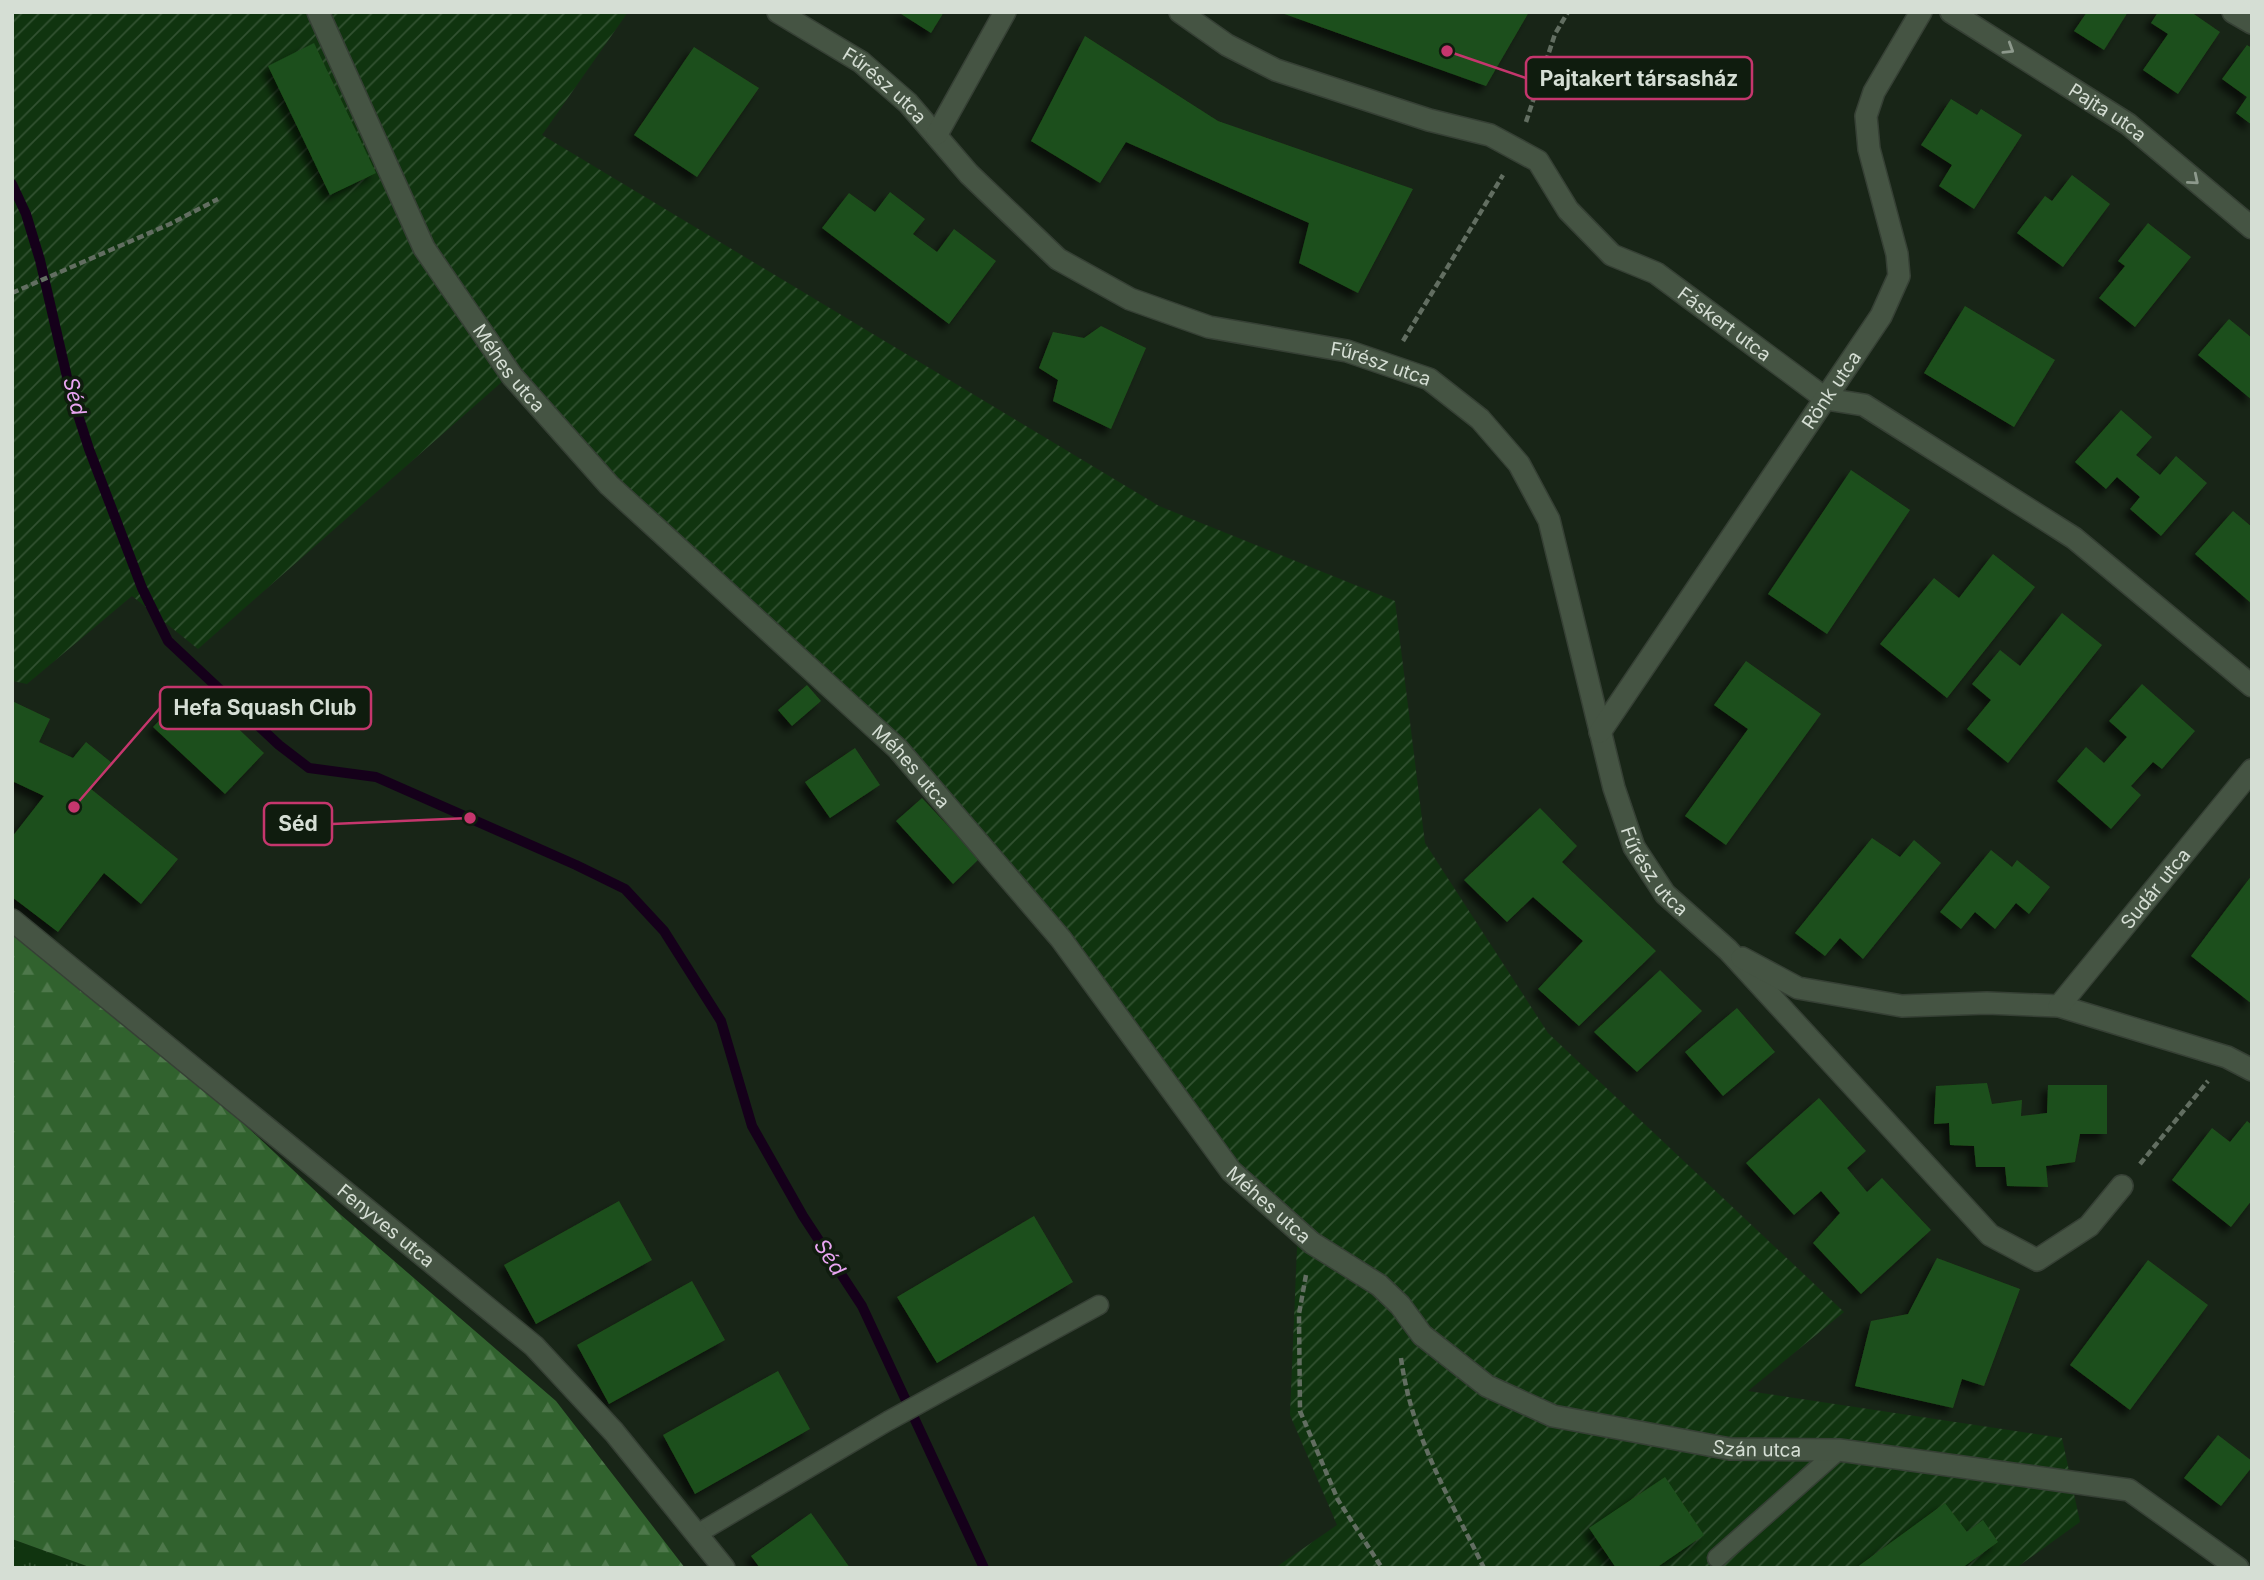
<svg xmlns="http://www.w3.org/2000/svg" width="2264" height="1580" viewBox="0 0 2264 1580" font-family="Inter,sans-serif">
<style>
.grass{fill:url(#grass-tufts)}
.forest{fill:url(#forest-firs)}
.garden{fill:url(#garden-furrows)}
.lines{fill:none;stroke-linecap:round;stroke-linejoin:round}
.stream{stroke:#15001a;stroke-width:10}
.building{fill:#1e4f1b;filter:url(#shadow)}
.service-casing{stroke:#364035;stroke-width:21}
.minor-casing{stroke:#364035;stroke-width:24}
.path{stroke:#626e61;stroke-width:4.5;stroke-dasharray:7 3.5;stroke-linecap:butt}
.service{stroke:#455443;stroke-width:18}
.minor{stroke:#455443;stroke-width:21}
.oneway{stroke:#8d998c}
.labels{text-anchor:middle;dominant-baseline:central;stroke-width:7;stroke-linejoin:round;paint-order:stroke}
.street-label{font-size:19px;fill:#d5ded4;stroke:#0f1c0e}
.water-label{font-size:21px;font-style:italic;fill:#e9a5f2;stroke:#0f1c0e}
.leader{fill:none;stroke:#c5366d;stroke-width:2.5}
.callout-dot{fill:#c5366d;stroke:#0f1c0e;stroke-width:2.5}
.callout{fill:#0f1c0e;stroke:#c5366d;stroke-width:2.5}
.callout-label{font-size:21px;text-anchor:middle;font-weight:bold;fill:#d5ded4}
</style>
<defs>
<pattern id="grass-tufts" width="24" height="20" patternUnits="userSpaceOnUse" patternTransform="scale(1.75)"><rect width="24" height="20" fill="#10340f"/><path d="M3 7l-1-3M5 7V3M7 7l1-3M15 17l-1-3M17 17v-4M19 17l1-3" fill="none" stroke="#325131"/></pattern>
<pattern id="forest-firs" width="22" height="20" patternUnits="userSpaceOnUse" patternTransform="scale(1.75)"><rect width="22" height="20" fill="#31622e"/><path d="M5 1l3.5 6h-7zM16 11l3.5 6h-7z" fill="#4e784b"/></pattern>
<pattern id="garden-furrows" width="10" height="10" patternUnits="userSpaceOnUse" patternTransform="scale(1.75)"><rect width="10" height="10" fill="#10340f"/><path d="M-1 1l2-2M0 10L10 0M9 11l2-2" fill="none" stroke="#325131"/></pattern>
<filter id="shadow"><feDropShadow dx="-6" dy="6" stdDeviation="3.5" flood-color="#0009"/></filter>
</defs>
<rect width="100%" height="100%" fill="#182517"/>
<polygon class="grass" points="12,1539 92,1568 12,1568"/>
<polygon class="forest" points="12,925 79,969 341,1215 556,1401 685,1568 92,1568 12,1539"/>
<polygon class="garden" points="12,12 628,12 542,135 1159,506 1395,601 1425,843 1548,1033 1844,1312 1748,1391 2062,1438 2080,1522 2016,1568 1275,1568 1337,1525 1290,1415 1298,1223 1255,1186 1064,926 892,736 503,381 198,649 132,596 27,684 12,681"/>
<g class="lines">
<polyline class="stream" points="12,184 26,214 40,260 70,390 89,449 142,588 168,641 279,745 309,768 376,777 576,865 625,889 664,931 721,1021 752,1126 803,1216 862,1306 984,1568"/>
</g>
<g class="building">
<polygon points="898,12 944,12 931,33"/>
<polygon points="1279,12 1529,12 1486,86"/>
<polygon points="2087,12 2128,12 2104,50 2074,31"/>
<polygon points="2158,12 2191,12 2220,32 2178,94 2143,70 2168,34 2151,23"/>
<polygon points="1085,36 1218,121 1413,189 1358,293 1299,263 1309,223 1126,142 1100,183 1031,141"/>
<polygon points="314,43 376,173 330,195 268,66"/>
<polygon points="2247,45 2252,48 2252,125 2236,113 2247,97 2222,79"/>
<polygon points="694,47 759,88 697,177 634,135"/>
<polygon points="1951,99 1977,115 1981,109 2022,135 1974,209 1939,186 1952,165 1921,145"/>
<polygon points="2072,175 2110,204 2063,267 2017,233 2045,196 2052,201"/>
<polygon points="890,192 925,219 913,234 937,252 954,229 996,261 949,324 822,228 849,193 875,212"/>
<polygon points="2148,223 2191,257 2135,327 2099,298 2125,266 2118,261"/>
<polygon points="1965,306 2055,360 2014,427 1924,373"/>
<polygon points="2229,319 2252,338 2252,400 2198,355"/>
<polygon points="1101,326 1146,348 1111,429 1053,401 1058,380 1039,368 1053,332 1084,338"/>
<polygon points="2121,410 2152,437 2136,455 2160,475 2176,456 2207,483 2161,536 2130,509 2140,497 2117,477 2106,489 2075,462"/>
<polygon points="1851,470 1910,510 1827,634 1768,594"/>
<polygon points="2233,511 2252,527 2252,604 2195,554"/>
<polygon points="1993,554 2035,587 1947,698 1880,644 1934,578 1959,598"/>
<polygon points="2062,613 2102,645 2008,763 1967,729 1991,700 1972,684 2000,650 2020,666"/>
<polygon points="1746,661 1821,714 1726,845 1685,816 1748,729 1714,705"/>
<polygon points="2142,684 2195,731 2162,769 2153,762 2131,786 2141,795 2111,829 2057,781 2086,747 2104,763 2127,737 2109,721"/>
<polygon points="807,685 821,701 792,726 778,710"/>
<polygon points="193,686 264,753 225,794 153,727"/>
<polygon points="12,701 50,719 39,742 73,758 86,742 112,763 91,789 178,859 141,904 104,873 58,932 12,897 12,837 44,796 12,781"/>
<polygon points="855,748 880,785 830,818 805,782"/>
<polygon points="922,798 979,859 953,884 896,821"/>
<polygon points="1540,808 1577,846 1562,862 1656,951 1579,1026 1538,989 1583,941 1533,897 1507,922 1464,880"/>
<polygon points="1872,838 1900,857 1914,840 1941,863 1863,959 1840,938 1825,956 1795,933"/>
<polygon points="1991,850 2012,867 2017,860 2050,887 2029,914 2016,903 1995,929 1975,912 1961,929 1940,912"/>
<polygon points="2252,875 2252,1004 2191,956"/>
<polygon points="1660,970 1702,1011 1637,1072 1594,1032"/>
<polygon points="1737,1008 1775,1052 1723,1096 1685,1052"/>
<polygon points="1987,1083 1992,1104 2022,1100 2021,1116 2047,1113 2048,1085 2107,1085 2107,1134 2080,1134 2075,1162 2046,1166 2048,1187 2007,1186 2005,1167 1976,1167 1974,1146 1950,1145 1949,1123 1934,1124 1936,1086"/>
<polygon points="1819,1098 1866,1151 1847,1168 1867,1192 1882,1178 1931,1230 1861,1294 1813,1243 1840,1213 1821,1191 1794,1215 1746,1163"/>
<polygon points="2247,1121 2252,1125 2252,1200 2231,1227 2172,1180 2212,1128 2230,1142"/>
<polygon points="619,1201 652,1260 536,1324 504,1265"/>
<polygon points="1034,1216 1073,1282 937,1363 897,1297"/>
<polygon points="1937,1258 2020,1289 1984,1386 1962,1379 1953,1408 1855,1386 1871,1321 1908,1314"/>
<polygon points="2148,1260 2208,1305 2130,1410 2070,1365"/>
<polygon points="692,1281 725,1340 609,1404 577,1345"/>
<polygon points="778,1371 810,1429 695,1494 663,1435"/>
<polygon points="2218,1435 2252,1461 2252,1467 2221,1506 2184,1478"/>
<polygon points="1665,1477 1704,1535 1656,1568 1616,1568 1589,1528"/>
<polygon points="1945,1503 1967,1532 1983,1520 1998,1542 1962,1568 1856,1568"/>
<polygon points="811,1513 850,1568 760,1568 751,1556"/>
</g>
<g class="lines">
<defs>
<g id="service">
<polyline points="697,1534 888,1421 1099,1305"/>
<polyline points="1717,1558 1839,1450"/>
</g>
<g id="minor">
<path id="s1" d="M318,12L424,248L512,376L609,485L898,749L1061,939L1231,1171L1312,1243L1379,1285L1400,1305L1422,1335L1487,1386L1553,1416L1730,1449L1839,1450L2129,1490L2238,1568"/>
<path id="s2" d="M778,12L861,62L908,103L969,174L1058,259L1130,299L1209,327L1347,351L1429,379L1480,419L1519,464L1549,520L1614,788L1634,847L1665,894L1728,950L1990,1235L2037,1260L2089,1226L2122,1186"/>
<path id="s3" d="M1180,12L1227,45L1276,70L1429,120L1490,135L1538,161L1568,210L1612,255L1656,273L1826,399L1864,405L2074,538L2252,686"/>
<path id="s4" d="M1951,12L2128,124L2252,228"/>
<polyline points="2233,12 2252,23"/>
<polyline points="937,134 1005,12"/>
<path id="s5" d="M1600,732L1881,316L1899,276L1897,254L1869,149L1866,116L1874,92L1921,12"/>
<path id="s6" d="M12,920L534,1346L614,1432L724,1568"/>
<polyline points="1742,958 1798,988 1902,1006 1987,1003 2059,1006 2227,1057 2252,1070"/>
<path id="s7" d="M2059,1006L2252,770"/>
</g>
</defs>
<use href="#service" class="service-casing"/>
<use href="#minor" class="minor-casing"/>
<g class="path">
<polyline points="1526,122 1555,34 1568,12"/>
<polyline points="12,293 170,224 218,199"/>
<polyline points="1403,341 1503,175"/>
<polyline points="2140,1164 2208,1081"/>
<polyline points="1306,1275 1299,1314 1300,1411 1338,1500 1382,1568"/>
<path d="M1401,1358C1411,1435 1450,1499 1484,1568"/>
</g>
<use href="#service" class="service"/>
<use href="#minor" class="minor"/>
</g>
<defs><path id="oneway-chevron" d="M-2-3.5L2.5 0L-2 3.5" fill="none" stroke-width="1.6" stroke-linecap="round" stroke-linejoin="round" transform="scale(1.75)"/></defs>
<g class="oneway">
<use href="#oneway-chevron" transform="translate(2009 49) rotate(32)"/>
<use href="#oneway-chevron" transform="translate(2194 180) rotate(40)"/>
</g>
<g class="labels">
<g class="street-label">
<text stroke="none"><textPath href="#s2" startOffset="130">Fűrész utca</textPath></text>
<text stroke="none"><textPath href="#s4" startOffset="186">Pajta utca</textPath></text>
<text stroke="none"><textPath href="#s3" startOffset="644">Fáskert utca</textPath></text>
<text stroke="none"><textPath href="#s2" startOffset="718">Fűrész utca</textPath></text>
<text stroke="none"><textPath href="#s1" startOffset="406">Méhes utca</textPath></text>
<text stroke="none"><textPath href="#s5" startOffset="413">Rönk utca</textPath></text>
<text stroke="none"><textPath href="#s1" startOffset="973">Méhes utca</textPath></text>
<text stroke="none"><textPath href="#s2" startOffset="1326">Fűrész utca</textPath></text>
<text stroke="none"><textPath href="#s7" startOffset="152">Sudár utca</textPath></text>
<text stroke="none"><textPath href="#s1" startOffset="1540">Méhes utca</textPath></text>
<text stroke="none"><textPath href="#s6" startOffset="483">Fenyves utca</textPath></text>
<text stroke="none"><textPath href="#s1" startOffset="2105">Szán utca</textPath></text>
</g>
<g class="water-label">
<text transform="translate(75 396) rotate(76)">Séd</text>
<text transform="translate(830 1257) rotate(57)">Séd</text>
</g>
</g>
<path class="leader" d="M1447 51L1526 78M74 807L160 708M470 818L332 824"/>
<g class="callout-dot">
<circle cx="1447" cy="51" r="7"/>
<circle cx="74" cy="807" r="7"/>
<circle cx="470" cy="818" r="7"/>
</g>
<g class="callout">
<rect x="1526" y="57" width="226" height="42" rx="7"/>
<rect x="160" y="687" width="211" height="42" rx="7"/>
<rect x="264" y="803" width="68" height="42" rx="7"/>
</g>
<g class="callout-label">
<text x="1639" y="86">Pajtakert társasház</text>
<text x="265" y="715">Hefa Squash Club</text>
<text x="298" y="831">Séd</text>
</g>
<rect width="2264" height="1580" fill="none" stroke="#d5ded4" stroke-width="28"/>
</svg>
